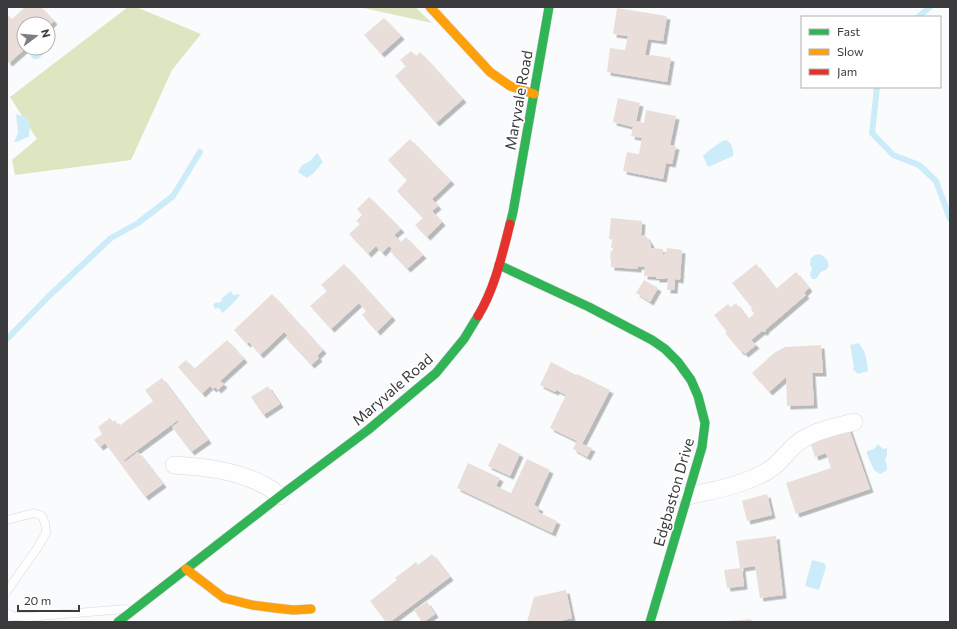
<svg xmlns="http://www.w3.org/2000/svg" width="957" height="629" viewBox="0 0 957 629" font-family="Commissioner,sans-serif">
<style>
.green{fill:#dde6c0}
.water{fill:#cdecfa}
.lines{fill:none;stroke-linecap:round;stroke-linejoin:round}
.stream{stroke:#cdecfa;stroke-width:6}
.building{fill:#eadedb;filter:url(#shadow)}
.lane-casing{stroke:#d7d8da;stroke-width:9}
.street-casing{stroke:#d7d8da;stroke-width:18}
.fast-casing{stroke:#d7d8da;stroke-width:10}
.slow-casing{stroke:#d7d8da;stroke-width:10}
.jam-casing{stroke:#d7d8da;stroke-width:10}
.lane{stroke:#fefeff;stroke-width:8}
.street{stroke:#fefeff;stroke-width:17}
.fast{stroke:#30b455;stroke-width:9}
.slow{stroke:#ff9f0a;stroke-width:9}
.jam{stroke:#e5322d;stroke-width:9}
.labels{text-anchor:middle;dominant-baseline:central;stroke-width:3.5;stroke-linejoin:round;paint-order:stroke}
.street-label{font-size:15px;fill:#3b3b3e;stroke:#fff}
</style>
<defs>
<filter id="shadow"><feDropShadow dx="3.5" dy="3.5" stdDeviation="0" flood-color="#0004"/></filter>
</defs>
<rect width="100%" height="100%" fill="#fafbfd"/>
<g class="green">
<polygon points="128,7 136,7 201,34 172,70 131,160 15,175 12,160 37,139 10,97"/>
<polygon points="359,7 415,7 432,23"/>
</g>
<g class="water">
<path d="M48,33L51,35C50,38 51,42 50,45C50,48 41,57 39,58C36,60 35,59 32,58L30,54V50L33,48H48Z"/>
<path d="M16,114L26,117L30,124L29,137C22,138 21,142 14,142L18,133Z"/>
<path d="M726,140C732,143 734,149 733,156C725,160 716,163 708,167L703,156C708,151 719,142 726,140Z"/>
<polygon points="317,153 323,162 314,173 307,178 298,172 302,165 310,161"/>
<path d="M819,254C825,256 833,264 826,270C824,271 821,271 820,273C819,275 818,277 816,279H812C809,275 810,273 812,269L810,264L811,258L815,255Z"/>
<polygon points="231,291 233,295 240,294 237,299 223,313 219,308 215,309 213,305 216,302 219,303 222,300 222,298"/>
<path d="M858,343C866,350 867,361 868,371L858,374L853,369L854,366L850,345Z"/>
<polygon points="878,444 883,449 887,448 887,455 885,460 887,465 887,470 884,472 880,474 874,470 867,454 867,451 874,449"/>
<polygon points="812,560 824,563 826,567 819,590 805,586"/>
</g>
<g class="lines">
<g class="stream">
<polyline points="918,17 930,7"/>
<polyline points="877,87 872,133 893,155 919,165 936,181 950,219"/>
<polyline points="7,339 48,297 111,238 138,223 173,196 200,152"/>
</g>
</g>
<g class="building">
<polygon points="25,7 41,7 54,21 48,27 48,24 24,24 24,48 26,48 9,63 7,61 7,14 12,19"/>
<polygon points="617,8 667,16 663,41 648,39 645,55 650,56 651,55 671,58 667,82 607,72 610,48 625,50 628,36 613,34"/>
<polygon points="384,18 401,36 381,54 364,35"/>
<polygon points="411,51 416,56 420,52 463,99 436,123 395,76 406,66 400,60"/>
<polygon points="618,98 640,103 636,121 644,123 646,110 676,116 670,145 676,146 672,164 666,163 663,179 623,171 627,152 639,154 642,138 631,136 633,127 613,122"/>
<polygon points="410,139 451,181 432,199 438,206 432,211 442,222 427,237 415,225 423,218 397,191 407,180 388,160"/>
<polygon points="369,197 401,229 394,235 401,242 406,237 423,255 407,269 390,251 392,249 389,246 382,253 376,246 368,254 349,234 360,224 356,221 362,215 357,209"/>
<polygon points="611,218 642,221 641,235 646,236 651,244 651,248 663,249 663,255 666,253 667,248 682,250 680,280 675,279 674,290 667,290 668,278 666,278 665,279 656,279 656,277 644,276 645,267 638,266 638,269 611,267 611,259 610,259 611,250 613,251 613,248 611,248 612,242 614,240 609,239"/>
<polygon points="344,264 392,317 377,332 362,315 366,311 359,303 331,329 310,306 327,291 321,285"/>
<polygon points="756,264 776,289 796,272 809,288 804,293 806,295 765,330 766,331 763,332 762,331 751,340 756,345 745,354 742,351 741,352 725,333 727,332 714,315 728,304 731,307 736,303 748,319 754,314 751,309 752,308 732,283"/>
<polygon points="644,280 658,288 650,302 636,293"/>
<polygon points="272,294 323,350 317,356 319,358 311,365 286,338 288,336 284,332 260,355 249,342 247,344 234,330"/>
<polygon points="227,340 244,359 220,381 224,384 218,390 215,387 213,389 210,386 202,394 178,367 186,360 194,369"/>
<polygon points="821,345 823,373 812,373 814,405 787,406 786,377 769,392 752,373 774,353 785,347"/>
<polygon points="551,362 576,375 577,374 610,390 582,444 592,448 587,457 573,449 577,441 550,428 566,395 556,390 555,392 540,385"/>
<polygon points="162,378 208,440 191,452 172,427 179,422 178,420 124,460 125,462 138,452 163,484 145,497 105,443 100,447 94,440 102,434 98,427 110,418 113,422 115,420 119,426 153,401 145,390"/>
<polygon points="268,386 280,404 263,415 251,397"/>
<polygon points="848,426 870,489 796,514 786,483 831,468 826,453 815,457 809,439"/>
<polygon points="499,443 520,454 510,476 488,466"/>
<polygon points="527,459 550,470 534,505 540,508 538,512 557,521 552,533 457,488 468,463 500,478 496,486 511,493"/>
<polygon points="767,494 772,515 747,521 742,501"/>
<polygon points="776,535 783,595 760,598 755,566 742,568 744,586 727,588 724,570 740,568 736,541 775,536"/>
<polygon points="432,554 450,577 390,622 386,622 370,601 397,580 395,578 416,562 418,565"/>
<polygon points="566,590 572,618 556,622 527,622 534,597"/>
<polygon points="427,602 435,614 424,622 422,622 414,610"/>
<polygon points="751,619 752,622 729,622 729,621"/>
</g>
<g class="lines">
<defs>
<g id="lane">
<polyline points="7,591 38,547 46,533 45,523 42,516 34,513 7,520"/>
<polyline points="7,613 12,616 28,617 125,609"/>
</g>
<g id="street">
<path d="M174,465C205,467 234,470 262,484C269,487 275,492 280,496"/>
<path d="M688,496C714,490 745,485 769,470C779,464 786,453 795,445C811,431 835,427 854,422"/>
</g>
<g id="fast">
<polyline points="510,224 513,212 549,7"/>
<polyline points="499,265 589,307 652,340 665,349 678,362 691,380 698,396 705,423 702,447 650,622"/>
<polyline points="118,622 280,496 368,430 436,373 464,339 478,316"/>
</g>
<g id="slow">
<polyline points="430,7 490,72 510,86 534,94"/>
<polyline points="186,569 224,598 252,605 275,608 293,610 311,609"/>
</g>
<path id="jam" d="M478,316C495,288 502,255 510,224"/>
</defs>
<use href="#lane" class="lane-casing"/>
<use href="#street" class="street-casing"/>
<use href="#fast" class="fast-casing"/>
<use href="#slow" class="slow-casing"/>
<use href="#jam" class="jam-casing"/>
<use href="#lane" class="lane"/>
<use href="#street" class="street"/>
<use href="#fast" class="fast"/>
<use href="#slow" class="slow"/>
<use href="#jam" class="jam"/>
</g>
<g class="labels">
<g class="street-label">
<text transform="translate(518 100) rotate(-80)">Maryvale Road</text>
<text transform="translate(392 389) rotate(-41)">Maryvale Road</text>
<text transform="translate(673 492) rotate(-74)">Edgbaston Drive</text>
</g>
</g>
<rect width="957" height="629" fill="none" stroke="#3b3b3e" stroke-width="16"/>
<rect x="801" y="16" width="140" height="72" fill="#ffffff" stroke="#b1b1b2"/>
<rect x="809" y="29" width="20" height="6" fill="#30b455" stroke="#b1b1b2"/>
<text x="837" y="36" font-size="12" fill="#3b3b3e">Fast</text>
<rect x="809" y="49" width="20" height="6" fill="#ff9f0a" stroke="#b1b1b2"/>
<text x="837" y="56" font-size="12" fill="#3b3b3e">Slow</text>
<rect x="809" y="69" width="20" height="6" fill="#e5322d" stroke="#b1b1b2"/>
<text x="837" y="76" font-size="12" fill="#3b3b3e">Jam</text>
<g transform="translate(36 36) rotate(74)"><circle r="19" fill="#ffffff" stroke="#b1b1b2"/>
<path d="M0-3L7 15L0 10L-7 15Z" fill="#7e7e81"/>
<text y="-6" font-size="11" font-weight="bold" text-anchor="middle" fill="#3b3b3e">N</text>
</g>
<path d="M18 605v6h61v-6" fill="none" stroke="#3b3b3e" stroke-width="2"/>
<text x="24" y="605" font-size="12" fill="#3b3b3e" stroke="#ffffff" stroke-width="3" paint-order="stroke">20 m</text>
</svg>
